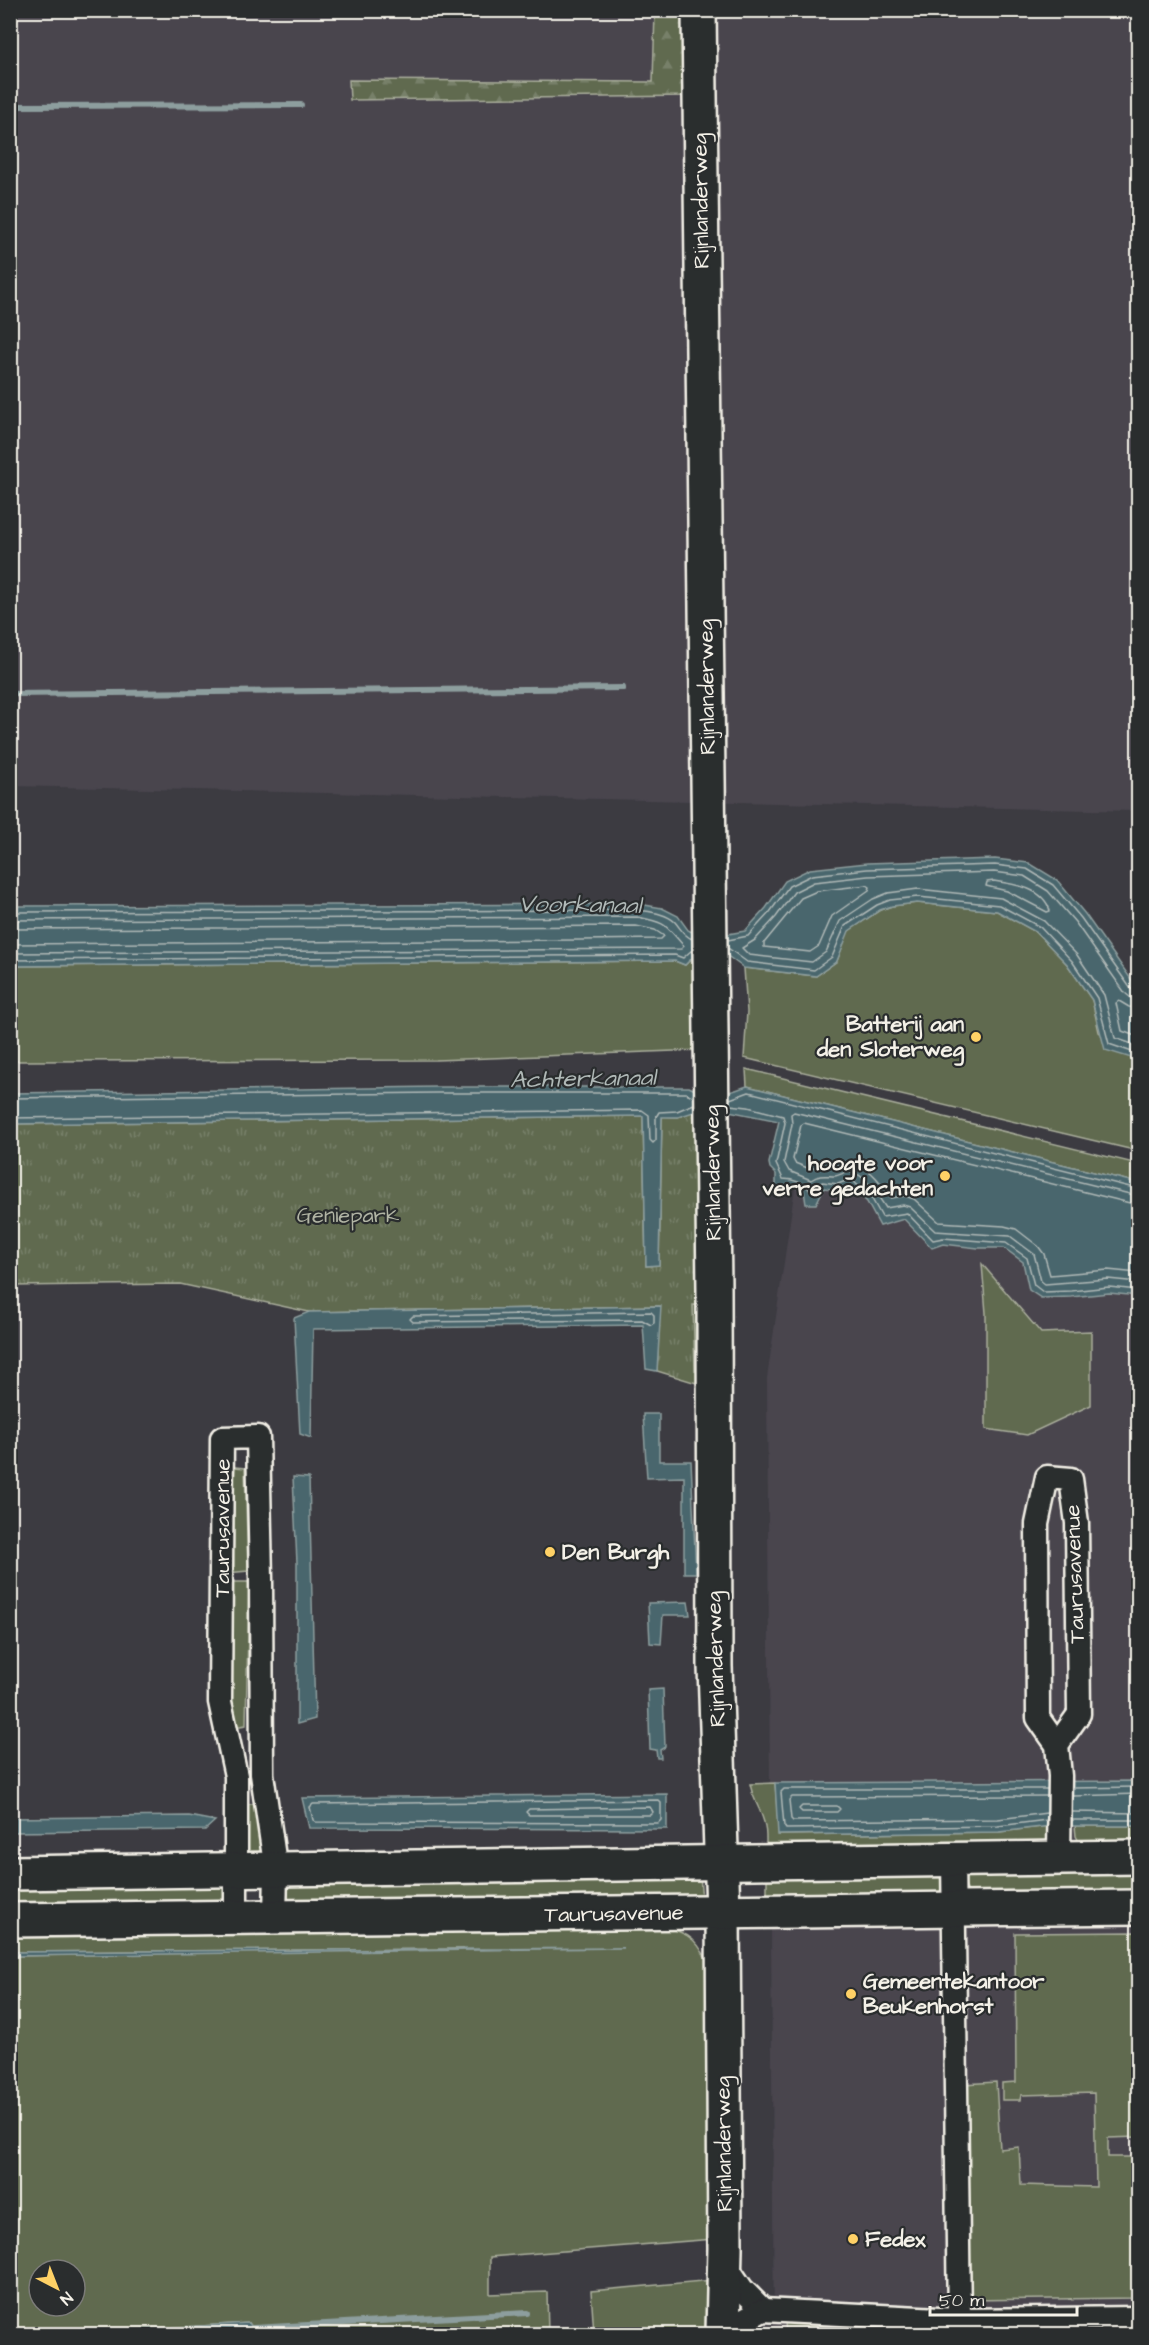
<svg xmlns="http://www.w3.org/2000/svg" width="1149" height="2345" viewBox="0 0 1149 2345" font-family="'Architects Daughter',sans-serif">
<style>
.built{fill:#49454e}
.green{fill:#606a50;stroke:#aaae9c;stroke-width:1.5;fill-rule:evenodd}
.forest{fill:url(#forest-firs);stroke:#aaae9c;stroke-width:1.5}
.park{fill:url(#park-tufts);stroke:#aaae9c;stroke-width:1.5}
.water{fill:#49666d;stroke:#8d9e9e;stroke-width:1.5}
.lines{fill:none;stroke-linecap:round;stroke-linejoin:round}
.shore{stroke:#b0b9b7;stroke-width:1.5}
.stream{stroke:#8d9e9e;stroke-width:6}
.street-casing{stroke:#f4f1e8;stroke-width:27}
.secondary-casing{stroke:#f4f1e8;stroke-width:38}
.street{stroke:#2a2d2e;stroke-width:22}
.secondary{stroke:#2a2d2e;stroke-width:33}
.poi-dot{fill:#ffd166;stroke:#2a2d2e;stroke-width:2}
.labels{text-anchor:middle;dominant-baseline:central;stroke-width:4.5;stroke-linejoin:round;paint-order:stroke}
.street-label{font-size:22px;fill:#f4f1e8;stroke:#2a2d2e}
.poi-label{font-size:22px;font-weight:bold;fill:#f4f1e8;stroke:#2a2d2e;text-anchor:start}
.park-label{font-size:22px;fill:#b1b4a4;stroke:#2a2d2e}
.water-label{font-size:24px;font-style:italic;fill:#b0b9b7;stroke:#2a2d2e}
</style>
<defs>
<pattern id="forest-firs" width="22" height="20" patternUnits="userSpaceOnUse" patternTransform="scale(1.5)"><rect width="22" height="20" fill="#606a50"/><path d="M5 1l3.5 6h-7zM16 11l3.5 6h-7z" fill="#778069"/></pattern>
<pattern id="park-tufts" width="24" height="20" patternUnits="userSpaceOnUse" patternTransform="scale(1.5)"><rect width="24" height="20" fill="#606a50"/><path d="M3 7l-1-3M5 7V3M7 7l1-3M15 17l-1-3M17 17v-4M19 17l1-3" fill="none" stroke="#778069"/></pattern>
</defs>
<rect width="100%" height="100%" fill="#3c3b41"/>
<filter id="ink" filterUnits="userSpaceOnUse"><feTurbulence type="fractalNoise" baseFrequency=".0167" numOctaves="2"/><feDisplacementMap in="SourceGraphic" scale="12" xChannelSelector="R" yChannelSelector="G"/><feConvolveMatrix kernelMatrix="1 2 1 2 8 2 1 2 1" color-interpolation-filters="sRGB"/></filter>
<g filter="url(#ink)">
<g class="built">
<polygon points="11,11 1138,11 1138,811 11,786"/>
<polygon points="799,1160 1138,1269 1138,2334 774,2334 767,1378"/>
</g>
<g class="green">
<polygon points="917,903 997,911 1036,932 1067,964 1092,1000 1099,1032 1134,1059 1138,1060 1138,1151 744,1058 747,1012 744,968 816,976 837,961 848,931 880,910 892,906"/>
<polygon points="702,948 701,1050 436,1060 11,1061 10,966 675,961 685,965"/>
<polygon points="746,1069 1138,1164 1138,1183 747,1086"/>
<polygon points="982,1264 1041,1333 1091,1331 1091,1405 1027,1435 986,1429 986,1313"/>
<polygon points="235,1467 245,1468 248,1571 227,1573"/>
<polygon points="225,1582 249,1582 246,1725 234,1727 228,1701"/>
<path d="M775,1783L779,1835L999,1832L1050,1826L1051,1835L1048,1843L766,1851C766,1839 767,1828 762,1816C757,1802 753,1800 750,1784Z"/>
<polygon points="243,1804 259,1804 265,1853 246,1853"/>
<polygon points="1075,1826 1138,1826 1138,1848 1080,1843 1076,1836"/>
<path d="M1138,1865V1898L970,1895C964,1886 963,1880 970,1872Z"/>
<polygon points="767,1870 937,1871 942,1876 943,1890 938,1896 767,1902"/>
<polygon points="700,1874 702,1902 287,1903 282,1885"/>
<polygon points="220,1879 231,1888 229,1900 222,1906 11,1909 10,1881"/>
<path d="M660,1927C691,1931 700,1943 712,1971L714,2239L490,2257V2294L547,2292L548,2334H231L256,2332L249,2323L70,2334H11V1956L464,1949L11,1952L10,1931ZM39,2270H75V2306H39Z"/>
<polygon points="1138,1932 1138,2137 1108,2138 1108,2157 1138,2157 1138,2298 969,2300 964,2084 996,2082 1000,2149 1019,2147 1021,2185 1096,2187 1094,2093 1021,2095 1020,2100 1002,2100 1002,2083 1016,2082 1015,1933"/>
<polygon points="713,2280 713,2334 594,2334 591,2291"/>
<polygon points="785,2322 949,2332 1138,2330 1138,2334 786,2334"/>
</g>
<g class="forest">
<polygon points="655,11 688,11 689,96 350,100 349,80 653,82"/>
<polygon points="693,1305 703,1305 702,1373 695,1371"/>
</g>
<polygon class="park" points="703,1108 703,1305 693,1305 695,1371 702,1373 703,1385 657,1371 660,1306 309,1312 180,1284 11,1286 10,1124 643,1116 646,1266 659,1265 662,1116 678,1117"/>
<g class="water">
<polygon points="995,859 1029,863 1057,880 1085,914 1138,989 1138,1060 1105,1050 1092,1000 1067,964 1036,932 997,911 917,903 892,906 880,910 849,931 837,961 816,976 744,968 722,952 702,948 685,965 675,961 11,966 10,906 639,904 662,908 678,916 688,930 702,938 719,938 728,934 745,931 766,908 785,881 810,869 867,863"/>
<path d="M747,1086L1138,1183V1296L1109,1293L1071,1297L1041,1298L1029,1290L1023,1262L1004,1248H978L943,1244L932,1248L904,1219L880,1226L867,1202L850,1185L838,1190L824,1188L816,1204H806L804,1191L789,1184L776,1192V1174L770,1168L769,1163L779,1121L709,1107L678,1117H662L659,1265L646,1266L643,1116L11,1124L10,1093L437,1087H689C712,1100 723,1095 747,1086Z"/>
<polygon points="661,1306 657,1371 646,1369 643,1325 313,1329 311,1438 300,1434 294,1318 309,1312"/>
<polygon points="643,1414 659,1414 659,1461 691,1461 696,1573 684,1573 684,1477 647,1478"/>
<polygon points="293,1477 309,1478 315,1719 297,1724 297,1563"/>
<polygon points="688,1602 690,1615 663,1615 661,1644 650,1643 648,1603"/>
<polygon points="663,1689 665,1747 660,1750 661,1758 657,1758 656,1750 650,1749 648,1690"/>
<polygon points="1138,1781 1138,1826 1051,1826 999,1832 778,1835 775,1783"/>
<polygon points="667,1794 667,1829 309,1828 302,1798"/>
<polygon points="189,1816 215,1821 205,1830 11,1832 11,1818"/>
<polygon points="624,1948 11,1956 10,1956 11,1952"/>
<polygon points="249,2323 256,2332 231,2334 70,2334"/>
</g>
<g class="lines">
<g class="shore">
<path d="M994,881C1014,884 1044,888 1050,911L1047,912L1007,891L986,886L987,882Z"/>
<polygon points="867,885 870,887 869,890 832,916 819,946 810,952 764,947 764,943 801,898 817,891"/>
<path d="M10,912L638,910C650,912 666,913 675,922C681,929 683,935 692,939"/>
<path d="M10,920L637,917C668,923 664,924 684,946L681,949L10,953"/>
<polyline points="10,929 636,926 655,930 664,936 661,939 581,940 10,944"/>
<polyline points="728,940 748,936 770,912 789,886 812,875 867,869 995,865 1027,869 1053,885 1081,918 1131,989 1138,992"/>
<polyline points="728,948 747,962 814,970 832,957 845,926 877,905 890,900 918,897 999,905 1040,927 1072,961 1097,998 1109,1044 1138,1054"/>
<polyline points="10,960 675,955 683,958 692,950"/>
<polyline points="1138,999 1131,998 1125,993 1075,922 1048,891 1024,876 994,872 868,876 814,882 794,892 776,917 755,940 742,948 749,955 812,962 826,952 840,921 873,899 888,893 918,889 1001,898 1044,921 1077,955 1104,995 1115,1038 1138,1046"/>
<polyline points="1138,1008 1129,1007 1119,1001 1116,1003 1122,1031 1138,1037"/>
<polyline points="10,1098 437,1093 686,1093 694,1097"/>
<polyline points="730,1099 749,1092 1138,1189"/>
<path d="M730,1105L748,1107L783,1116L785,1123L776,1164L783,1179C793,1179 805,1183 812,1192H815L822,1182L838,1184L851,1179L872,1199L882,1217L907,1213L933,1240L943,1238L1006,1243L1027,1258L1034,1285L1043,1292L1071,1291L1109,1287L1138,1290"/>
<polyline points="10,1118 642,1110 649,1115 650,1140 653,1143 656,1140 656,1117 659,1112 677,1111 694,1104"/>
<path d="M1138,1196L794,1112L791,1114L792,1124L784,1162L789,1171L811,1180C820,1174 825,1176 835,1176C840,1175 844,1172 849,1172C864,1171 879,1198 886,1208L903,1205L910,1207L935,1231L1010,1236L1034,1254L1041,1281L1045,1284L1108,1279L1138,1282"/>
<path d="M1138,1205L804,1123L801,1125L793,1159L795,1163L810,1169C819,1166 825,1167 834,1166C840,1166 845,1162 852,1163C868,1165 883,1185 891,1198L905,1196L914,1199L939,1222L1004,1226L1016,1229L1038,1246L1044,1254L1050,1275L1108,1270L1138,1273"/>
<polygon points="651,1312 654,1315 654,1323 651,1325 642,1320 413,1322 410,1319 413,1316"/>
<polyline points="1073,1788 1138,1787"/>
<polyline points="1073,1796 1138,1794"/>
<polygon points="658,1800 661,1803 661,1820 658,1823 316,1822 313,1820 310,1807 313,1804"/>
<polygon points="802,1806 837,1806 840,1809 837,1812 802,1812 799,1809"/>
<polygon points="650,1807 653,1812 650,1815 529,1815 526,1812 529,1809"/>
<polyline points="1072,1812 1138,1813"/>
<polyline points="1047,1813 998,1819 793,1821 791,1819 789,1800 792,1797 1047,1796"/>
<polyline points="1047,1820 998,1826 786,1829 784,1826 781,1792 784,1789 1047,1789"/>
<polyline points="1072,1820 1138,1820"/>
<polyline points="165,2334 245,2329 250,2334"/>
</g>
<g class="stream">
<polyline points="10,106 301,105"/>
<polyline points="10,694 623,688"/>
<polyline points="253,2328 527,2313"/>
</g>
<defs>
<g id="street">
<polyline points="1057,1745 1079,1714 1077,1523 1071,1479 1047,1477 1037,1524 1038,1718 1057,1745 1060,1776 1059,1857"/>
<polyline points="953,1858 959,2320"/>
<polyline points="236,1917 236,1776 220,1702 222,1438 258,1437 261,1579 262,1774 276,1871 275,1917"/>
<polyline points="725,2264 742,2289 763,2310"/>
<polyline points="723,2332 763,2310 959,2320 1138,2318"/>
</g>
<g id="secondary">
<polyline points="699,10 714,1289 715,1666 723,1911 725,2248 723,2334"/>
<path d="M10,1873C387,1871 762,1860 1138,1857"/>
<polyline points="10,1920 1138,1907"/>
</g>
</defs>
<use href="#street" class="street-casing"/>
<use href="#secondary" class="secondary-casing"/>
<use href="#street" class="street"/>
<use href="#secondary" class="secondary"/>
</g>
</g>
<g class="poi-dot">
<circle cx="976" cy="1037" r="6"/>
<circle cx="945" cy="1176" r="6"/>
<circle cx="550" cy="1552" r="6"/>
<circle cx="851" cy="1994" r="6"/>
<circle cx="853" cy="2239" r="6"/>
</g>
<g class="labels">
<g class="street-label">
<text transform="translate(701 201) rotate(-91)">Rijnlanderweg</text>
<text transform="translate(707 687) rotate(-91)">Rijnlanderweg</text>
<text transform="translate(713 1173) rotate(-91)">Rijnlanderweg</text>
<text transform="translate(222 1528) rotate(-90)">Taurusavenue</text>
<text transform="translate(1075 1574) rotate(-92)">Taurusavenue</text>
<text transform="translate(716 1659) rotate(-92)">Rijnlanderweg</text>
<text transform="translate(614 1914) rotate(-1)">Taurusavenue</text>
<text transform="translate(724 2144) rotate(-91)">Rijnlanderweg</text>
</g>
<g class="poi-label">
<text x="964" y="1024" text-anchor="end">Batterij aan<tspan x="964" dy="25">den Sloterweg</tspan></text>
<text x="933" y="1163" text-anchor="end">hoogte voor<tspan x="933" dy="25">verre gedachten</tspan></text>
<text x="562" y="1552">Den Burgh</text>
<text x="863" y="1981">Gemeentekantoor<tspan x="863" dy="25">Beukenhorst</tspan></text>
<text x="865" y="2239">Fedex</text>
</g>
<g class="park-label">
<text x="348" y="1215">Geniepark</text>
</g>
<g class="water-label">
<text transform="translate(580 905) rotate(1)">Voorkanaal</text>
<text transform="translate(583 1079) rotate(-1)">Achterkanaal</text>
</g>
</g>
<rect width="1149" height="2345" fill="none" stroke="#2a2d2e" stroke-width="36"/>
<rect x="18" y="18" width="1113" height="2309" fill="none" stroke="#f4f1e8" stroke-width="2" filter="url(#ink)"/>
<g transform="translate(57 2288) rotate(138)"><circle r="28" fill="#2a2d2e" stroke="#7b7b78" stroke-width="1.5"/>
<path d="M0-4.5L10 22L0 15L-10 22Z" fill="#ffd166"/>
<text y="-9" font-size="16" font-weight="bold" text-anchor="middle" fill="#f4f1e8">N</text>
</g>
<path d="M930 2306v9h147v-9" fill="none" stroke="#f4f1e8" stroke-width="3"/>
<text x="939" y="2306" font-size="18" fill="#f4f1e8" stroke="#2a2d2e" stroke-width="4.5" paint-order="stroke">50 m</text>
</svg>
